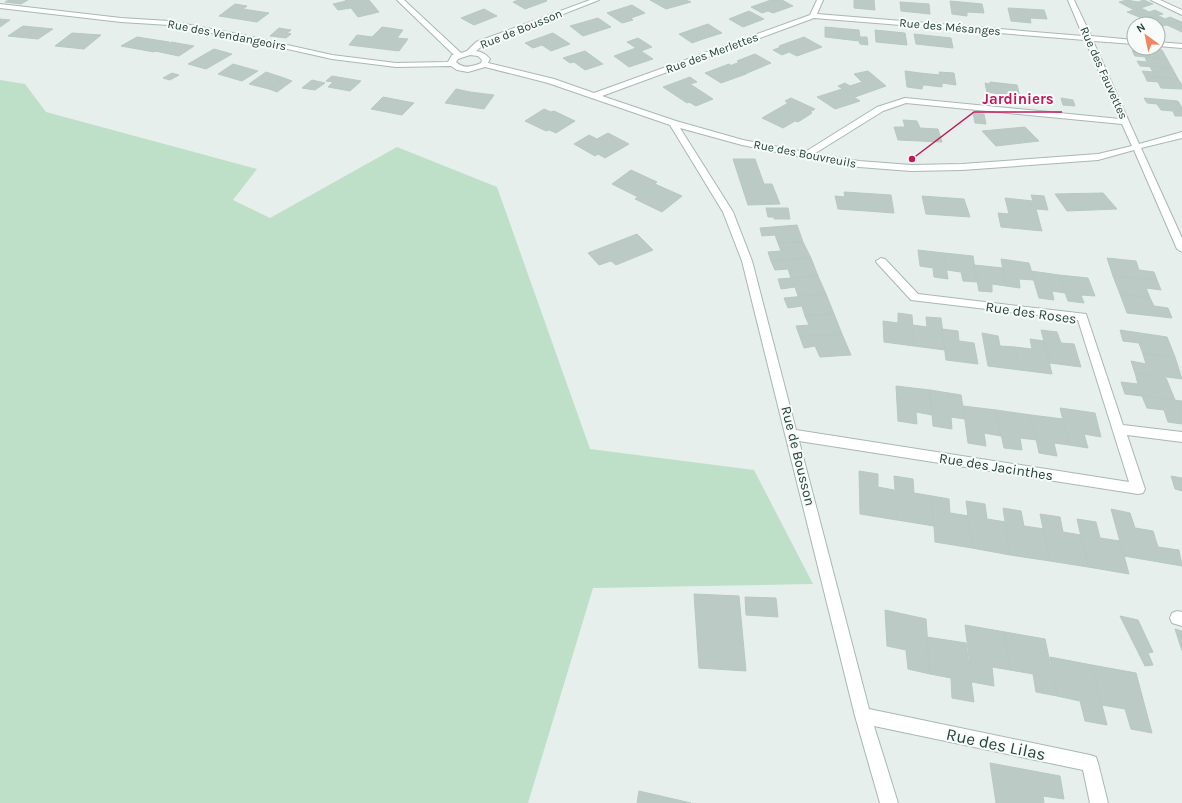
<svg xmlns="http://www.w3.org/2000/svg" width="1182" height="803" viewBox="0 0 1182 803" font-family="Karla,sans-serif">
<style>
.green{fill:#bfe0c8}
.building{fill:#bbcac4;stroke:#b8c9c2}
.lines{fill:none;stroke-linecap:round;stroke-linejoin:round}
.minor-casing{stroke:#a8b8b2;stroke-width:2}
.minor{fill:#fff;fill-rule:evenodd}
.labels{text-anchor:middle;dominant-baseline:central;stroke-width:4;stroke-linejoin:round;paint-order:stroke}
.far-street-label{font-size:12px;fill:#24423a;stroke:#f7fbf9}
.street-label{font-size:14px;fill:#24423a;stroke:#f7fbf9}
.near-street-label{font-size:17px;fill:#24423a;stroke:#f7fbf9}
.leader{fill:none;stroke:#c2185b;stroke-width:1.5}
.callout-dot{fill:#c2185b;stroke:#f7fbf9;stroke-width:1.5}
.callout-label{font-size:15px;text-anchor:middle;font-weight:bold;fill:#c2185b;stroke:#f7fbf9;stroke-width:4;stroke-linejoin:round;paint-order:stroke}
</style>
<rect width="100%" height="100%" fill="#e6efeb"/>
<polygon class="green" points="0,80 25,84 46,112 257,169 233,200 270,218 397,147 497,187 590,449 754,470 813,584 593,588 528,803 0,803"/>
<g class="building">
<polygon points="9,0 28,0 21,4 5,2"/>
<polygon points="345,0 369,0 379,12 358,17 351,8 338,10 333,4 346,1"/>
<polygon points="518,0 546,0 547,1 525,9 513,2"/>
<polygon points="650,0 686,0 691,2 666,9"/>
<polygon points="771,0 782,0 793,6 773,13 768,11 762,13 751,7"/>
<polygon points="854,0 874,0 875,10 854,8"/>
<polygon points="1127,0 1138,2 1144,0 1153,4 1134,10 1119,2"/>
<polygon points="950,1 982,4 984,13 967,12 967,16 952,14"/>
<polygon points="900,2 929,4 930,14 901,11"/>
<polygon points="235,4 247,6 243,9 269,13 257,22 219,16"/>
<polygon points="632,5 645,13 631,18 633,20 622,23 607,13"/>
<polygon points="1008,8 1044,10 1047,19 1030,18 1031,23 1011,21"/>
<polygon points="1141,8 1149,12 1155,10 1163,14 1144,19 1127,12"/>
<polygon points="484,9 497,16 474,25 461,18"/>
<polygon points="749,11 764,19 743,27 729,19"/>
<polygon points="1157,15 1165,19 1170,17 1179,21 1160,27 1158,24 1154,24 1144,19"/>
<polygon points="598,18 611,27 583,36 570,26"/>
<polygon points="0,19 10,20 0,27"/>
<polygon points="1179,21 1182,22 1182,32 1167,25"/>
<polygon points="708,24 722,33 700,40 685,32"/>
<polygon points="23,26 53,29 38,39 8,36"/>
<polygon points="382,27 403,30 397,38 408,39 399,51 349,45 357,35 372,37"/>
<polygon points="825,27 859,30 860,37 867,37 868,45 860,44 859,41 825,37"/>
<polygon points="279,28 291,30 287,33 291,34 286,38 270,36"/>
<polygon points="875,30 905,33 907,45 876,42"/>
<polygon points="685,32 700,40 692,43 679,34"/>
<polygon points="72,33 101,35 84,49 55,46"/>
<polygon points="553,33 570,44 551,51 542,45 533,48 525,43"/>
<polygon points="914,34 951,38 953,48 916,44"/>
<polygon points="137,37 169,42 154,52 121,46"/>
<polygon points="804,37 822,47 797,56 789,52 782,55 773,50 781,47 779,46"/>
<polygon points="638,38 652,47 641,51 653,59 629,67 614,56 636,48 627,42"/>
<polygon points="171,42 194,46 179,56 155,51"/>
<polygon points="1140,48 1162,50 1167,59 1135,56 1132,51 1142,52"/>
<polygon points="214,49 232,54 206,69 188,64"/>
<polygon points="585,51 603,64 585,70 574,62 570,63 563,58"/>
<polygon points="755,54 771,63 745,74 732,65 740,62 737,61"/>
<polygon points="1145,57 1167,59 1172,68 1140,66 1137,61 1147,62"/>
<polygon points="233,64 258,71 242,81 218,74"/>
<polygon points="729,64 746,74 721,83 705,73"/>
<polygon points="1150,67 1172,68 1178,79 1145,76 1142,71 1153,72"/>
<polygon points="868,71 886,86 855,97 838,86 845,83 850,86 862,82 854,74"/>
<polygon points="905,71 920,73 925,85 923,85 922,89 907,87"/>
<polygon points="266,72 284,78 269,89 249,84"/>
<polygon points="939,72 954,73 956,85 942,83 942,87 925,85 920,73 940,75"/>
<polygon points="172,73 179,75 170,80 163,78"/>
<polygon points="332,76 361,81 350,91 328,87 333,82 326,81"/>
<polygon points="1145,76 1178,79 1182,85 1182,89 1161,88 1158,82 1147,81"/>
<polygon points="690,77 697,82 690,84 713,99 696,106 689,102 687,103 663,87"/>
<polygon points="284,78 292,81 277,92 269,89"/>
<polygon points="312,80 325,83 315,90 302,88"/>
<polygon points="990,82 1017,85 1020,97 987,92 985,83 990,84"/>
<polygon points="456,89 470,92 494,95 484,109 445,103"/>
<polygon points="842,89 860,101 835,109 817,97"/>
<polygon points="383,97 414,103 402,115 371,109"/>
<polygon points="791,98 815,109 810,112 812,113 798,122 795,121 783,128 762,118 788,103 785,101"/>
<polygon points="1061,98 1073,100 1075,106 1063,105"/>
<polygon points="1144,98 1178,101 1182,108 1182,116 1175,116 1173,111 1161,110 1157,104 1147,103"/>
<polygon points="544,109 551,112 554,111 575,121 556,133 549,130 546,131 525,121"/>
<polygon points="973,113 984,114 986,124 975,123"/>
<polygon points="903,120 917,121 920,128 938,129 942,142 898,140 894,127 905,127"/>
<polygon points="1025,127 1039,141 996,146 982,131"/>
<polygon points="608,133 629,144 605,158 598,154 595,156 574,144 589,135 597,139"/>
<polygon points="733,159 755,159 764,184 772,184 780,204 748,205"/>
<polygon points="631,170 657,182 655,184 682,196 662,212 635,199 638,197 612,184"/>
<polygon points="844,192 891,195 894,213 838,209 835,196 845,197"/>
<polygon points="1103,193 1117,209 1067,211 1055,194"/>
<polygon points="1031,195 1044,196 1048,210 1036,209 1042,231 1001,227 998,213 1009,214 1005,198 1033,201"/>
<polygon points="922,196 964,199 970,217 926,214"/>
<polygon points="766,208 788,208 790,219 774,219 774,217 768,217"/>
<polygon points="797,225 803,242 778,243 775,235 762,236 760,228"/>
<polygon points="637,234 653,250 616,265 611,261 599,265 588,253"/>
<polygon points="803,242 811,258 771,261 768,252 781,251 778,243"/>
<polygon points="918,250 944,253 948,279 934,277 933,268 920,266"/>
<polygon points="944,253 973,256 977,282 963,281 961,272 947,270"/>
<polygon points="811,258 818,276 791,278 788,269 775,270 771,261"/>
<polygon points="1107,258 1136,261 1139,270 1154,272 1157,280 1113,276"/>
<polygon points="1001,259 1029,263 1034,280 1019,279 1020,288 1006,286"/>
<polygon points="974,265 1003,268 1006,286 992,284 992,292 979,291"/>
<polygon points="1031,271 1059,275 1065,293 1052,291 1054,300 1039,298"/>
<polygon points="1059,275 1088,278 1095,296 1081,295 1084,303 1068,301"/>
<polygon points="818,276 826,294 798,296 795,287 781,289 778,279"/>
<polygon points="1113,276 1157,280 1161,290 1146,288 1150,298 1120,294"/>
<polygon points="826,294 834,314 805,316 802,306 788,308 784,298"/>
<polygon points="1120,294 1150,298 1154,306 1168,308 1172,318 1127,313"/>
<polygon points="898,313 912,315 914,346 884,342 883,321 898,323"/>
<polygon points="834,314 842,334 800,337 796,326 809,325 805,316"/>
<polygon points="926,317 941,318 945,350 914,346 913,325 927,327"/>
<polygon points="942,329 958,331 959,341 974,343 978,364 946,360"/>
<polygon points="1041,330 1057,332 1061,343 1074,344 1081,367 1050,363"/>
<polygon points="1120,330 1167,337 1175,357 1143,354 1139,343 1123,341"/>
<polygon points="982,333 998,336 1000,346 1015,347 1020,370 988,366"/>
<polygon points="842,334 851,355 820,357 815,346 804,348 800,337"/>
<polygon points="1030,339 1044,341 1052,374 1020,370 1015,347 1032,349"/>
<polygon points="1143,354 1175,357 1182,379 1135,373 1131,361 1146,364"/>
<polygon points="1135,373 1166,378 1175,400 1125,394 1121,382 1138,384"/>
<polygon points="896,386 930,390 932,415 916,412 917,424 898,421"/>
<polygon points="930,390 961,395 965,419 951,417 952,429 933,426"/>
<polygon points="1142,396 1182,401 1182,424 1168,422 1164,410 1147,408"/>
<polygon points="963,406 996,410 1001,436 984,433 986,446 968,443"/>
<polygon points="1060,408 1095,413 1101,437 1084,434 1088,448 1069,445"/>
<polygon points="996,410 1031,415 1037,440 1020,438 1022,450 1004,448"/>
<polygon points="1031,415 1063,419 1069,445 1054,443 1057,456 1039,453"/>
<polygon points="859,471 878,474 878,487 894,490 897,520 860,514"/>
<polygon points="894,476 913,479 914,493 932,496 934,526 897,520"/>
<polygon points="1171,476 1182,478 1182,491 1175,489"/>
<polygon points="932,496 949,499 950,513 969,516 972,548 935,542"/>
<polygon points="966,501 985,504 987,519 1006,522 1010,555 972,548"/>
<polygon points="1003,508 1021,511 1024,526 1044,529 1050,561 1010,555"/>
<polygon points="1111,509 1130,513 1135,528 1153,531 1158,547 1179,550 1182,566 1124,556"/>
<polygon points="1040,514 1060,517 1063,532 1081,535 1088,567 1050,561"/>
<polygon points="1077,519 1096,522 1100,538 1120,541 1129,574 1088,567"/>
<polygon points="694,594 739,596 746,671 699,668"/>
<polygon points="745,597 776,598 778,617 746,615"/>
<polygon points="885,610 926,619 930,674 908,669 906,650 887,646"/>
<polygon points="1120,616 1138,620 1153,652 1148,653 1153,665 1145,666"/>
<polygon points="965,625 1005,632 1010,670 992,667 994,686 972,682"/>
<polygon points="1175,629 1182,631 1182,651"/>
<polygon points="1005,632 1045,639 1057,696 1036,692 1033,674 1010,670"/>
<polygon points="927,637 966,643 974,702 952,698 951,678 930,674"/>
<polygon points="1050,657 1092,665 1107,725 1085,721 1080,701 1057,696"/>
<polygon points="1092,665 1136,673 1152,733 1131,729 1125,709 1102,705"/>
<polygon points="990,763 1060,776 1064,799 1043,796 1044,803 996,803"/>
<polygon points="639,791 691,803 637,803"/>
</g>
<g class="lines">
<defs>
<g id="minor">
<path d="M397,0H404L461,53L467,51L476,42L590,0H599L482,46L476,51C482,52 486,54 490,59L488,63L554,79L594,93L810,15L817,0H823L817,14L1083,36L1068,0H1074L1091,36L1134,40V44L1093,41L1139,144L1182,132V138L1141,148L1182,238V252L1177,249L1134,150L1098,160L962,170L911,171L859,167L806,158L742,145L680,128L733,212L752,261L796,430L1129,482L1078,320L911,300L877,263L876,261L881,258L885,259L918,294L1086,314L1123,425L1182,432V442L1127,435L1145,489L1143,493L1138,494L799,441L869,709L1090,755L1096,757L1098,763L1108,803H1090L1083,770L874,726L898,803H880L855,716L742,261L723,212L670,125L548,83L485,67L468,72L457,70L451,66L396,67L332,59L243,39L169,25L121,22L0,8V4L121,18L169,21L243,35L332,55L396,63L448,62L452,55H454ZM814,18L1085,40L1120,119L905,98L877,107L805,152L743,140L676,121L602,96ZM470,55L478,56L482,60L481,63C472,67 463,69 456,62L458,59ZM906,103L1122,124L1132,146L1098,154L962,164L911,165L859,161L814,154L883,111Z"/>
<polygon points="1151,0 1160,0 1182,10 1182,15"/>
<polygon points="1158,42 1182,44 1182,48 1158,46"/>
<polygon points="1177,611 1182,612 1182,626 1172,623 1170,618 1172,613"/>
</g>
</defs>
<use href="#minor" class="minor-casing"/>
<use href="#minor" class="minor"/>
</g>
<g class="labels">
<g class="far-street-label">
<text transform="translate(950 27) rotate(5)">Rue des Mésanges</text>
<text transform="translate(521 29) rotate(-22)">Rue de Bousson</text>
<text transform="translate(227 35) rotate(11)">Rue des Vendangeoirs</text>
<text transform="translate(712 53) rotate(-20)">Rue des Merlettes</text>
<text transform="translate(1104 73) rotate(66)">Rue des Fauvettes</text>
<text transform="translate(805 154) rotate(11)">Rue des Bouvreuils</text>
</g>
<g class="street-label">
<text transform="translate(1031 313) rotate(8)">Rue des Roses</text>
<text transform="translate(798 456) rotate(76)">Rue de Bousson</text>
<text transform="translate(996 467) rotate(9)">Rue des Jacinthes</text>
</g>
<g class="near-street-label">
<text transform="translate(996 744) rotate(12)">Rue des Lilas</text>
</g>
</g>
<path class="leader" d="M912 159L974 112H1062"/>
<circle class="callout-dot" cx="912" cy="159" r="4"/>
<g class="callout-label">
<text x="1018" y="104">Jardiniers</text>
</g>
<g transform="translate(1146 36) rotate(327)"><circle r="19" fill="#f7fbf9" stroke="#a3b1ad"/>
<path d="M0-3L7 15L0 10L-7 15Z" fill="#f4845f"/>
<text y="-6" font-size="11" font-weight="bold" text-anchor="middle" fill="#24423a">N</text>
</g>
</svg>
